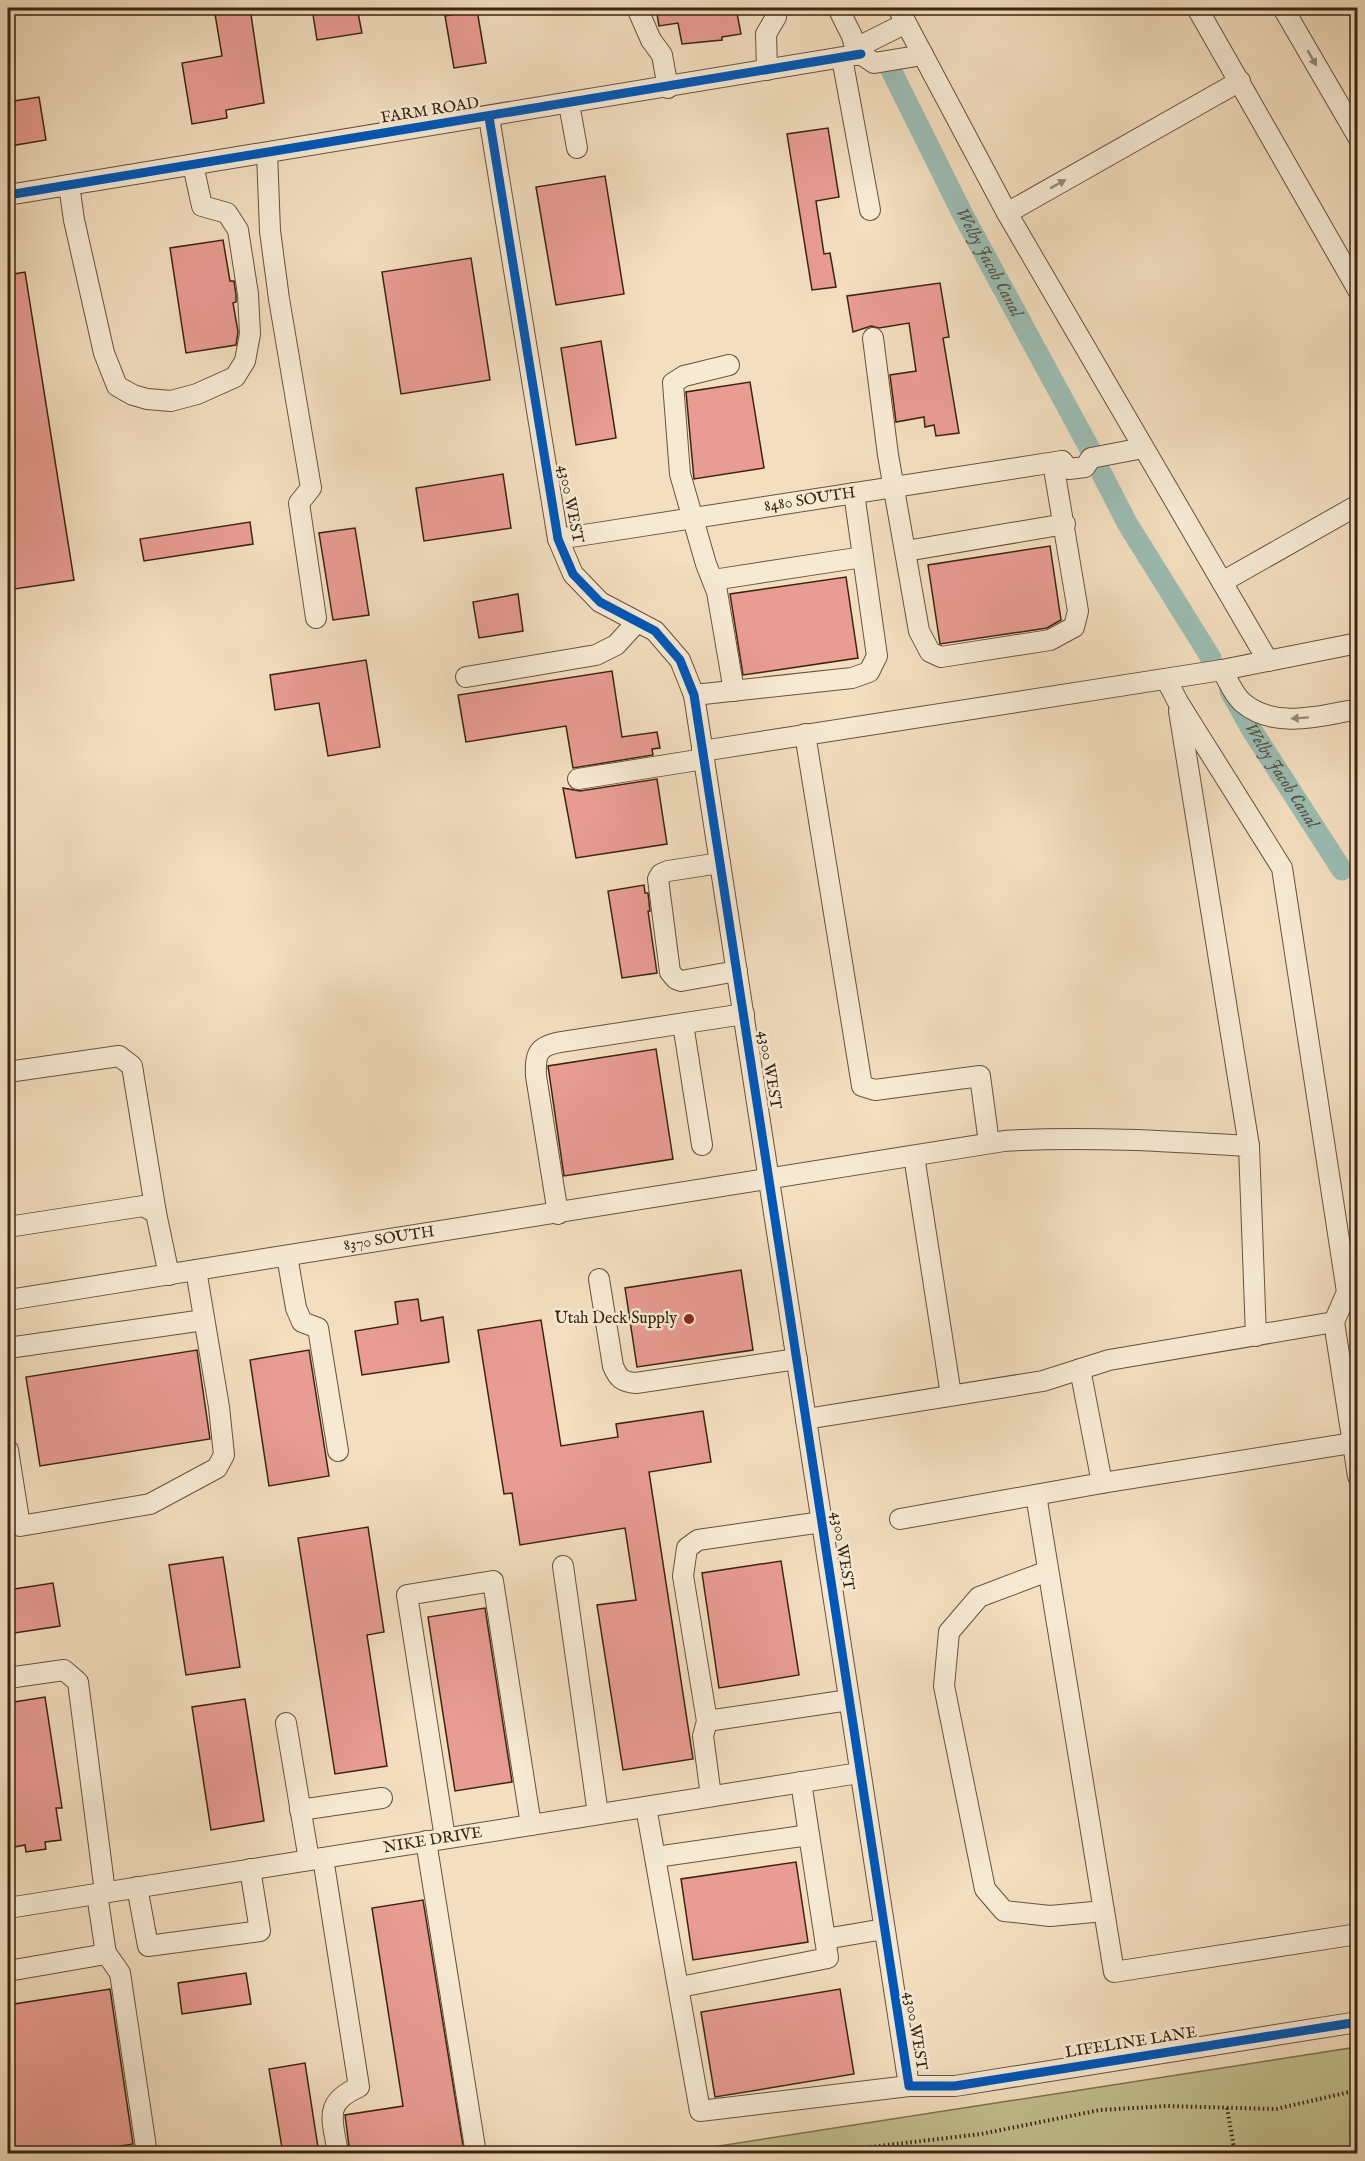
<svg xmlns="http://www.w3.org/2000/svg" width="1365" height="2161" viewBox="0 0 1365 2161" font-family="'IM FELL English',serif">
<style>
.green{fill:#c2bf8e;stroke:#7e724f;stroke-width:1.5}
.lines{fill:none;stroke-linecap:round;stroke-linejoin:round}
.canal{stroke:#9bbcb2;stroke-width:21}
.building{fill:#e99c93;stroke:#3a2410;stroke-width:1.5}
.minor-casing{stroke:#68523c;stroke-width:22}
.path{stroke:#3a2410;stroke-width:4;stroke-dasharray:1.5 3;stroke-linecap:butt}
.minor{stroke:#f7ead5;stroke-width:20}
.cycleway-casing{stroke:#f7ead5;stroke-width:13}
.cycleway{stroke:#0057b8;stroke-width:9}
.oneway{fill:#988772}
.poi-dot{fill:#8f2418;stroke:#f7ead5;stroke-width:2}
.labels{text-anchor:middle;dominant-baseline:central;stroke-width:5;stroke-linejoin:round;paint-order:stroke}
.street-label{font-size:16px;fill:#3a2410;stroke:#f7ead5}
.poi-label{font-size:16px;fill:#3a2410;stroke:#f7ead5;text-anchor:end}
.water-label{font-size:18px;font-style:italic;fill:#575241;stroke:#f7ead5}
</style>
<rect width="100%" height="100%" fill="#f3debf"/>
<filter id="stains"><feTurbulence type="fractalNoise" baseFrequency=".00333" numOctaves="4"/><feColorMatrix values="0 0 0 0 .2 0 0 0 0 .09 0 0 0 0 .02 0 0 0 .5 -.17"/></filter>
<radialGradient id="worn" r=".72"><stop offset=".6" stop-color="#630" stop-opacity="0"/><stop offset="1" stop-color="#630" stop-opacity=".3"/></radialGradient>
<polygon class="green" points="1357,2047 1357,2153 674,2153"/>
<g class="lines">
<g class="canal">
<path id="s1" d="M891,70L962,213L1091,451"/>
<polyline points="1102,474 1127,523 1211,658"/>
<path id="s2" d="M1230,691L1253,732L1342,870"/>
</g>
</g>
<g class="building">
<polygon points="214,8 250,8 264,103 226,110 227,118 192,124 182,63 222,56"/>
<polygon points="312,8 357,8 362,33 317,40"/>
<polygon points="656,8 736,8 741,34 722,37 722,40 682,44 678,23 659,26"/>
<polygon points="477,10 486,63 454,68 445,16"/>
<polygon points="39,97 46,140 10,146 8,102"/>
<polygon points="828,128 839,197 816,201 824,254 830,253 836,287 812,290 787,134"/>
<polygon points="605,176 624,294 556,305 536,187"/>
<polygon points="223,240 230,281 234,281 236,295 236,302 233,303 238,332 236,345 186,353 170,248"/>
<polygon points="471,258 490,380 401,394 382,272"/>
<polygon points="25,272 74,580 8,590 8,275"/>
<polygon points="940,283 949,337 943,338 959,433 936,436 934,425 925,427 924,417 896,422 890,375 916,371 909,323 879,328 871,326 853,332 847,296"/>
<polygon points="601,341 616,438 576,445 561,348"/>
<polygon points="750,382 764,468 694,479 686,392"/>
<polygon points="503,474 511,528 424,541 416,488"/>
<polygon points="250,522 253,544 144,561 140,539"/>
<polygon points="355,528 369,615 333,620 319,533"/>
<polygon points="1050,546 1061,620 1047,628 940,644 928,565"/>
<polygon points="846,577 858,658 743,675 730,594"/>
<polygon points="518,594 523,631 479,638 473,602"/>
<polygon points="366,660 380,747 328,756 319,703 275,710 270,675"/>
<polygon points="612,671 622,737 657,732 660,748 652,749 653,755 573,768 566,726 466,742 458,695"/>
<polygon points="657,779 667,844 576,858 563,788 580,791"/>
<polygon points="644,885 645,893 648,893 650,911 648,911 657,973 622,978 608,891"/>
<polygon points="656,1049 673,1159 564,1176 548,1066"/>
<polygon points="741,1270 753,1350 637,1367 625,1288"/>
<polygon points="418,1299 421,1321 443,1317 449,1362 362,1375 355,1331 398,1324 395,1302"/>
<polygon points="541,1320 561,1446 618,1437 616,1424 703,1411 711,1462 649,1472 693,1759 623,1770 597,1605 636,1600 625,1528 520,1545 512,1493 504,1494 478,1330"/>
<polygon points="197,1350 210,1439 40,1466 26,1377"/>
<polygon points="309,1350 329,1476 269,1486 250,1360"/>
<polygon points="368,1527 384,1632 367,1635 387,1766 335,1774 298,1538"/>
<polygon points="223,1557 240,1667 186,1675 169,1565"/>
<polygon points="781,1561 799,1675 719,1688 702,1573"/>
<polygon points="53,1583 60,1626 8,1634 8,1590"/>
<polygon points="485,1608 512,1782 455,1791 428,1617"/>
<polygon points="45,1697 62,1808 56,1808 61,1840 45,1842 46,1849 26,1852 25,1845 9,1848 8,1837 8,1703"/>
<polygon points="245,1699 264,1821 211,1830 192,1707"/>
<polygon points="796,1862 808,1942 693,1960 681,1879"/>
<polygon points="423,1900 464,2152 350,2154 345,2115 403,2106 372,1908"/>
<polygon points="246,1973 251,2004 182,2014 178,1983"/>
<polygon points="110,1989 133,2144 74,2154 8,2154 8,2005"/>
<polygon points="840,1989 854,2074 715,2097 701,2012"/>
<polygon points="305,2063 319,2154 283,2154 269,2069"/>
</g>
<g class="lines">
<defs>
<g id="minor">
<polyline points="637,8 651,40 662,55 668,88"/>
<polyline points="838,8 852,36 857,55"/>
<polyline points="898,8 1007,213 1268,661"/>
<polyline points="1197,8 1358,290"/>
<polyline points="1283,8 1358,137"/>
<polyline points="906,23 866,43 861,54 874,63 923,55"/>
<polyline points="842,58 870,210"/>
<polyline points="767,70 766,34 776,17 774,8"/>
<polyline points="569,104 577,148"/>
<polyline points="489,117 558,539 573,574 600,602 655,631 680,660 694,695 909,2086"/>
<polyline points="267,153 270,231 279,299 311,488 299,503 316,618"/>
<polyline points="69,185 74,220 104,353 117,386 133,395 147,399 171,401 197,394 235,377 245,361 250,334 248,294 238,230 227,213 202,206 193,165"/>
<polyline points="8,195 861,54"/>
<polyline points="1007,213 1240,81"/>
<polyline points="873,338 888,455 919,631 930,652 941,657 1050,640 1074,627 1078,611 1053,463"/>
<polyline points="729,365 684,376 673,383 680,474 706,564 717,592 734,691"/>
<polyline points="1062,461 1069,469 1085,467 1091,458 1143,448"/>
<path id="s3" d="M558,539L1062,461"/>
<polyline points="906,551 1065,524"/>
<polyline points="713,580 863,557"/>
<polyline points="1222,582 1358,505"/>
<path d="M1222,670C1228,680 1233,694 1242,702C1274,730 1320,716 1358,709"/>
<polyline points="466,677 596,655 616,645 637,622"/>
<polyline points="1166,679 1178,702 1282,868 1347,1292 1334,1322 1358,1476"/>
<polyline points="694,695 852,678 869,672 877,656 854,493"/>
<polyline points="1179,711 1249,1146"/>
<polyline points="805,734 862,1086 875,1090 980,1076 989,1143"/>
<polyline points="702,751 1222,670 1358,643"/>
<polyline points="578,779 704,759"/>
<polyline points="720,863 668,871 661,874 658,879 670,972 676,979 681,981 737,971"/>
<polyline points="683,1024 702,1145"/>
<polyline points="8,1072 119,1056 132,1066 156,1213"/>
<polyline points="914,1156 951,1395"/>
<path d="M558,1214L536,1076C535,1053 538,1046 561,1042L744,1014"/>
<polyline points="8,1227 143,1206 156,1213 169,1275"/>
<polyline points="287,1256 296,1308 302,1322 318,1328 338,1451"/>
<path d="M599,1279L613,1366C618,1378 622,1382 636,1383L797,1359"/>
<path id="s4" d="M8,1300L1004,1141C1086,1136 1167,1141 1249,1146L1256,1336"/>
<polyline points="8,1348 204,1320"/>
<polyline points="1080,1369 1102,1483 1352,1443"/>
<polyline points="806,1419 1043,1381 1109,1360 1334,1322"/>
<polyline points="8,1450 20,1526 150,1504 217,1468 224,1455 219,1407 196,1270"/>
<polyline points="1036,1495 1114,1972 1358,1934"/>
<polyline points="900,1519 1102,1483"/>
<polyline points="563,1566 598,1814"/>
<polyline points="1048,1571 979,1597 949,1632 944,1686 985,1889 1004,1911 1050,1916 1104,1911"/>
<polyline points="8,1678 64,1670 78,1682 105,1892"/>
<polyline points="707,1721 849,1700"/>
<polyline points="286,1723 309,1860"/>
<polyline points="801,1782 825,1939 884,1929"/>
<polyline points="711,1796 703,1736 707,1721 683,1576 687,1548 698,1540 822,1522"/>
<polyline points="646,1807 700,2111 909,2086 955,2086 1358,2022"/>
<polyline points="300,1810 382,1798"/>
<polyline points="445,1838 407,1595 493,1581 531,1825"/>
<polyline points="426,1841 476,2154"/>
<polyline points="656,1857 809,1835"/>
<path d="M323,1858L359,2087C322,2103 333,2120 338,2154"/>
<polyline points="137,1887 148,1946 260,1931 250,1869"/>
<path id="s5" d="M8,1908L859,1773"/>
<polyline points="106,1953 120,1973 147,2154"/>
<polyline points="8,1971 106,1954 97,1894"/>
<polyline points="680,1987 828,1958 825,1939"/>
</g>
</defs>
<use href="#minor" class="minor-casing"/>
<g class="path">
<polyline points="1227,2108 1235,2154"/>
<polyline points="844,2154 871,2147 981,2134 1100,2110 1167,2106 1276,2109 1358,2090"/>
</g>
<use href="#minor" class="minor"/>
<defs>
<g id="cycleway">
<polyline points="489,117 558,539 573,574 600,602 655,631 680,660 694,695 909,2086 955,2086 1358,2022"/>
<polyline points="8,195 861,54"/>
</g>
</defs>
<use href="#cycleway" class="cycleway-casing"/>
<use href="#cycleway" class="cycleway"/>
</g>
<defs><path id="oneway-solid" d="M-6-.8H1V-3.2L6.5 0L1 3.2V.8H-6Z" transform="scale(1.5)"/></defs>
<g class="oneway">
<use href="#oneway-solid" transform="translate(1312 58) rotate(60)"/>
<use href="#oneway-solid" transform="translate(1058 184) rotate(-29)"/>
<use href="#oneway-solid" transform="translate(1300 718) rotate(176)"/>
</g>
<circle class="poi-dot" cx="689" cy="1319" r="6"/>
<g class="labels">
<g class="street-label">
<text transform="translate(430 111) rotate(-9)">FARM ROAD</text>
<text stroke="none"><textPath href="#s3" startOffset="255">8480 SOUTH</textPath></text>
<text transform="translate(570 504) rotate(79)">4300 WEST</text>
<text transform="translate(769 1070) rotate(81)">4300 WEST</text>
<text stroke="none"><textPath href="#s4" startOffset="386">8370 SOUTH</textPath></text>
<text transform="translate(842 1551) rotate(81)">4300 WEST</text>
<text stroke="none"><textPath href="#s5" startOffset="430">NIKE DRIVE</textPath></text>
<text transform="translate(915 2031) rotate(81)">4300 WEST</text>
<text transform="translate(1131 2043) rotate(-9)">LIFELINE LANE</text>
</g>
<g class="poi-label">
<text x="677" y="1319">Utah Deck Supply</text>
</g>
<g class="water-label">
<text stroke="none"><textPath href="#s1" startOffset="216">Welby Jacob Canal</textPath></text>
<text stroke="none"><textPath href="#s2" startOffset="99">Welby Jacob Canal</textPath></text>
</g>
</g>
<rect width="1365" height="2161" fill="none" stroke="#f3debf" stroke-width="30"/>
<rect x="9" y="9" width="1347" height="2143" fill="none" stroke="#3a2410" stroke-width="3"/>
<rect x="15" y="15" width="1335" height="2131" fill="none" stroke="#3a2410" stroke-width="1.5"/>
<rect width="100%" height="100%" filter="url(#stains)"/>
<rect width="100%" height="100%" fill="url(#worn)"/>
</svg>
